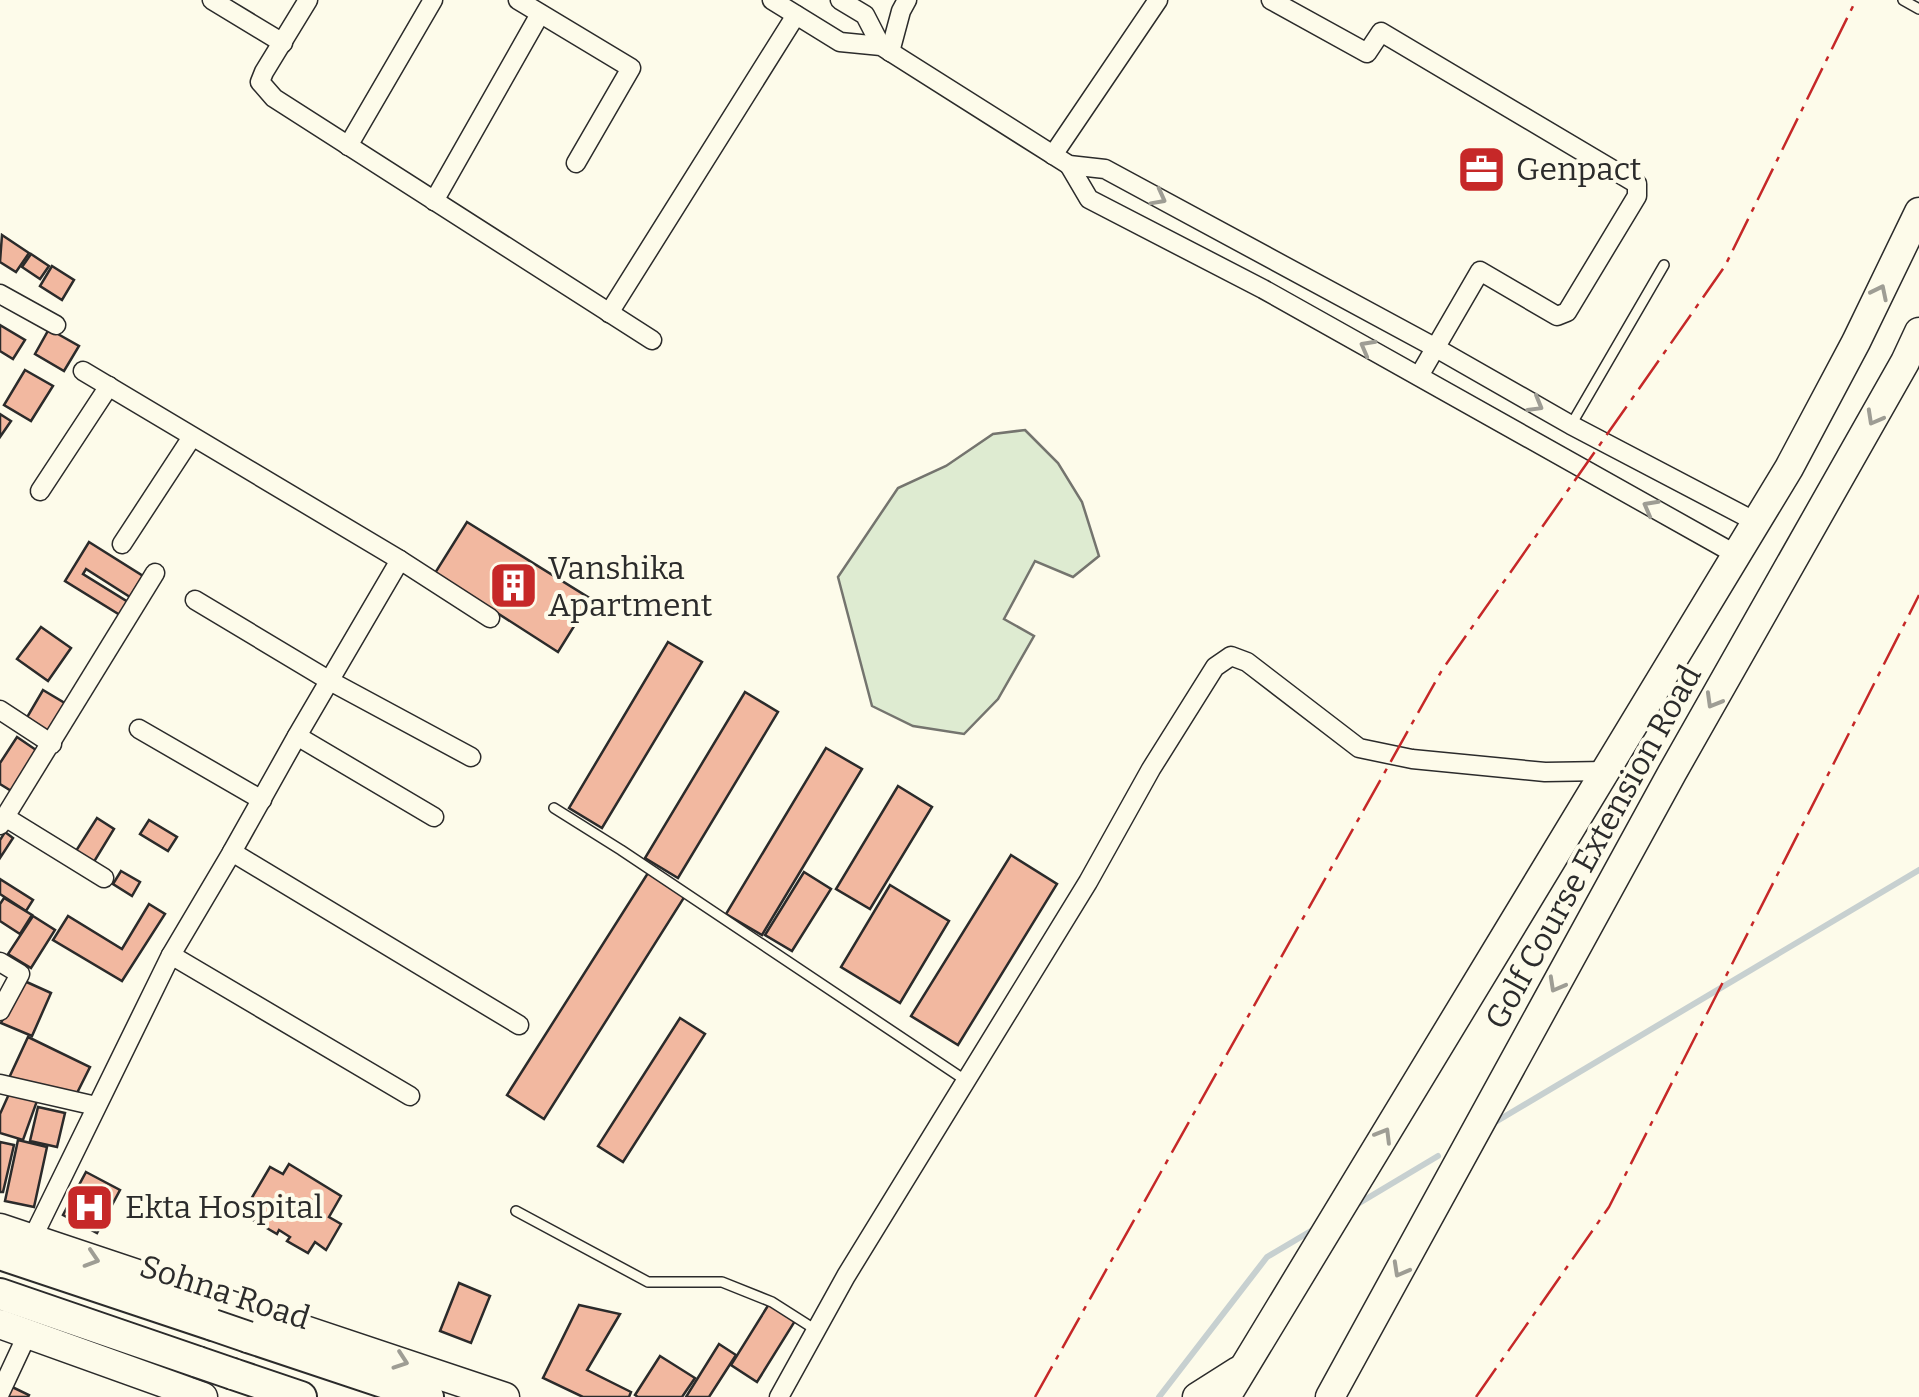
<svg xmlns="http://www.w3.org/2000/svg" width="1919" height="1397" viewBox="0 0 1919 1397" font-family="Bitter,serif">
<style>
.green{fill:#deebd1;stroke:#74746e;stroke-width:2.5}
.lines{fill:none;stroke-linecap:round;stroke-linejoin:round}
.stream{stroke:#c7d0d0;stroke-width:6}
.building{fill:#f2b8a0;stroke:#2b2b2b;stroke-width:2.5}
.service-casing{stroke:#2b2b2b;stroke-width:12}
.minor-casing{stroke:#2b2b2b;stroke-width:21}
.secondary-casing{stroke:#2b2b2b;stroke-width:31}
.trunk-casing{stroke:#2b2b2b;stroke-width:34}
.service{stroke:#fdfbea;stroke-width:9}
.minor{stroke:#fdfbea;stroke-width:18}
.secondary{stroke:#fdfbea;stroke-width:28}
.trunk{stroke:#fdfbea;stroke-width:30}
.trunk-bridge-casing{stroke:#2b2b2b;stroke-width:34;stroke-linecap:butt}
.trunk-bridge{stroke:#fdfbea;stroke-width:30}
.power{stroke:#c62828;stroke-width:2.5;stroke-dasharray:35 8 5 8;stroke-linecap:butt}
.oneway{stroke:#9e9d94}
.labels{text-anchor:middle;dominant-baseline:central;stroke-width:8;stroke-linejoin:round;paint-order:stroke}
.poi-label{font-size:32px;fill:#2b2b2b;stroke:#fdfbea;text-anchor:start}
.street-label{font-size:32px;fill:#2b2b2b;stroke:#fdfbea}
</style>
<rect width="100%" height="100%" fill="#fdfbea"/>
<polygon class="green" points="1025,430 1058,463 1082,502 1099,556 1073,577 1035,561 1004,619 1034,636 998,699 964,734 913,726 872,706 838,577 898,488 946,466 993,434"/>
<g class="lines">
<g class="stream">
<polyline points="1492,1124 1919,870"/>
<polyline points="1356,1205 1438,1156"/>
<polyline points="1159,1397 1267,1257 1316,1228"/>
</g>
</g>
<g class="building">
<polygon points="2,235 29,253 16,272 0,262"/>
<polygon points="31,254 49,266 40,279 22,267"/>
<polygon points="52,266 74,280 62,300 40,286"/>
<polygon points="0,325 25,340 13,359 0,351"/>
<polygon points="49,329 79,346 64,371 35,354"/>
<polygon points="25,370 53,386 31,421 4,405"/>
<polygon points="0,414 11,421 0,437"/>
<polygon points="467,522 591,599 558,652 435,573"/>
<polygon points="89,542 143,576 130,597 86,569 83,574 128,602 120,615 65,581"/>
<polygon points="41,627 71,648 48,681 17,659"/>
<polygon points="668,642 702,662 602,828 569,808"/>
<polygon points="43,690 68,705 50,734 26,719"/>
<polygon points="745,692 778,712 678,878 645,858"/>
<polygon points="17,737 39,752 13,792 0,784 0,763"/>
<polygon points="826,748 862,769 762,935 726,914"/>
<polygon points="898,786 932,807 870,909 836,889"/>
<polygon points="97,818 114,829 92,865 74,854"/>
<polygon points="149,820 177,837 168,851 140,834"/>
<polygon points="5,832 13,838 0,858 0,840"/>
<polygon points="1011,855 1057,884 958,1045 911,1016"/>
<polygon points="121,871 140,882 132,896 113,884"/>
<polygon points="804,872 831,889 792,951 765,935"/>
<polygon points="648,873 685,896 544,1119 507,1095"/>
<polygon points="0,879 33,900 26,911 0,894"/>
<polygon points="890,885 949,921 900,1003 841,967"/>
<polygon points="4,898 32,915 20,934 0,921 0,904"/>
<polygon points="149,904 165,914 122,981 53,940 68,916 122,949"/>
<polygon points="33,916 55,930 31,968 8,954"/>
<polygon points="20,979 51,993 32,1036 1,1023"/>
<polygon points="680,1018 705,1034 623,1162 598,1146"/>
<polygon points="28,1037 90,1067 76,1095 9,1078"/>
<polygon points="9,1094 37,1101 23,1140 0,1133 0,1114"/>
<polygon points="38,1107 65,1113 57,1147 30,1141"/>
<polygon points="18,1140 47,1147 34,1207 5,1201"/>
<polygon points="0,1142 14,1145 3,1192 0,1192"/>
<polygon points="289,1164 341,1196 329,1217 341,1224 326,1250 315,1242 308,1253 287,1241 290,1237 279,1230 277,1234 253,1220 257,1213 247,1206 270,1167 283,1174"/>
<polygon points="86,1172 120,1190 97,1233 63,1215"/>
<polygon points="459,1283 490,1296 471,1343 440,1331"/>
<polygon points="769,1304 795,1321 757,1382 731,1365"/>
<polygon points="579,1305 620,1314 587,1370 631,1392 629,1397 583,1397 543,1378"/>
<polygon points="719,1344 736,1355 709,1397 686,1397"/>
<polygon points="660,1356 695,1378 682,1397 638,1397 635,1395"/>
<polygon points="8,1385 29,1395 28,1397 3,1397"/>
</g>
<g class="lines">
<defs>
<g id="service">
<polyline points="1903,0 1919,9"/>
<polyline points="1571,425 1664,265"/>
<polyline points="554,808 621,850 965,1080"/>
<polyline points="516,1211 648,1282 722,1282 772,1302 816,1330"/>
</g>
<g id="minor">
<polyline points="212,0 283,43"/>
<polyline points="308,0 264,72 260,82 274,98 652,340"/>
<polyline points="518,0 631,68 576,163"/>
<polyline points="772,0 840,42 881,46 1069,165 1105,169 1436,348 1571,425 1756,522"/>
<polyline points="840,0 865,15 881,46"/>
<polyline points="1271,0 1367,53 1381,32 1637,184 1637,196 1567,312 1557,316 1480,271 1419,376"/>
<polyline points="890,52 901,11 907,0"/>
<polyline points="348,146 433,0"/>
<polyline points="1053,155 1158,0"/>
<polyline points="1069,165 1089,199 1263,289 1735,554"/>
<polyline points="434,201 540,14"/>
<polyline points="0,294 56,325"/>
<polyline points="609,313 796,15"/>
<polyline points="83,371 400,560 490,618"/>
<polyline points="40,491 109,386"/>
<polyline points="122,544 192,437"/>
<polyline points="195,600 330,681 471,757"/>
<polyline points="0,710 52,744"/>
<polyline points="139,729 262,800"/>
<polyline points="297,736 434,817"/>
<polyline points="5,817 104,878"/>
<polyline points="0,825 155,573"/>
<polyline points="232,852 519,1025"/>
<polyline points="171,955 410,1096"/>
<polyline points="0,962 20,974 0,1011"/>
<polyline points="0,1084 96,1106"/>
<polyline points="32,1239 171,955 232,852 297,736 400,560"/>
<polyline points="0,1393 28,1333"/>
<polyline points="779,1397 846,1276 1088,882 1151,769 1215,667 1231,656 1247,662 1359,748 1412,759 1545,772 1605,771"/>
</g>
<g id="secondary">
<polyline points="0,1228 505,1397"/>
<polyline points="0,1324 203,1397"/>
<polyline points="1197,1397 1238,1371"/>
<polyline points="1226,1397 1789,468 1856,342 1919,212"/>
<polyline points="1330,1397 1672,773 1905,362 1919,332"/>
</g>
<g id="trunk">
<polyline points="0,1254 213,1325"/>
<polyline points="0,1294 198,1362"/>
<polyline points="248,1337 428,1397"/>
<polyline points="233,1374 301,1397"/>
</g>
</defs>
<use href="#service" class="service-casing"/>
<use href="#minor" class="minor-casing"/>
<use href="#secondary" class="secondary-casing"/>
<use href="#trunk" class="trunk-casing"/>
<use href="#service" class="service"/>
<use href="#minor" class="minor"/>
<use href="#secondary" class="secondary"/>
<use href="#trunk" class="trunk"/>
<defs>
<g id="trunk-bridge">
<polyline points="213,1325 248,1337"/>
<polyline points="198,1362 233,1374"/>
</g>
</defs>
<use href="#trunk-bridge" class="trunk-bridge-casing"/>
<use href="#trunk-bridge" class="trunk-bridge"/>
<g class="power">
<polyline points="1035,1397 1442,670 1725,266 1856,0"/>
<polyline points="1476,1397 1609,1207 1919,595"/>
</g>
</g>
<defs><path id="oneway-chevron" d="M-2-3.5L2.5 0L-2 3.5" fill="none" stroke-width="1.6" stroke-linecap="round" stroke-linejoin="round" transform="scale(2.5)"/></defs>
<g class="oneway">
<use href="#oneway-chevron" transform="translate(1159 198) rotate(28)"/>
<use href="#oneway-chevron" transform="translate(1880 292) rotate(-64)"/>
<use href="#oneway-chevron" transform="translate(1367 347) rotate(-151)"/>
<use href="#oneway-chevron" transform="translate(1536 405) rotate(30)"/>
<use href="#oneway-chevron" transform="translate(1874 418) rotate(119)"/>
<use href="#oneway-chevron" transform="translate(1650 507) rotate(-151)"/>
<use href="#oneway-chevron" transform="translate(1713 701) rotate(120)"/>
<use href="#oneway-chevron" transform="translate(1556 985) rotate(119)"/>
<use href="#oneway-chevron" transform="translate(1384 1135) rotate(-59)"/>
<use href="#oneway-chevron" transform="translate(92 1259) rotate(18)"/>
<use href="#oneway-chevron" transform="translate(1400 1270) rotate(119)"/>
<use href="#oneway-chevron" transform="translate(401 1361) rotate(19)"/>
</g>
<defs>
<symbol id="office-square" viewBox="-11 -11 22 22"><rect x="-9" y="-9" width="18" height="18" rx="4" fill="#c62828" stroke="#fdfbea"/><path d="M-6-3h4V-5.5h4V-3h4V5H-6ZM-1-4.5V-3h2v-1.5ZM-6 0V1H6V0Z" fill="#fff"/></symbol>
<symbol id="building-square" viewBox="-11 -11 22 22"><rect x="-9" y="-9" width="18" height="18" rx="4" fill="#c62828" stroke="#fdfbea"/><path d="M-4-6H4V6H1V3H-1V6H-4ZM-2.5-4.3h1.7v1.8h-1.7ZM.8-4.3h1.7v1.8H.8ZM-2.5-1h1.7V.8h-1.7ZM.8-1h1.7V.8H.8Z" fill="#fff"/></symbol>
<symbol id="hospital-square" viewBox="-11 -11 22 22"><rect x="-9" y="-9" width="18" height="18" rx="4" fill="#c62828" stroke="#fdfbea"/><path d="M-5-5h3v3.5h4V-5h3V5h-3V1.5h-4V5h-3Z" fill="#fff"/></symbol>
</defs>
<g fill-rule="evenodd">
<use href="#office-square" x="1454" y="142" width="55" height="55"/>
<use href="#building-square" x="486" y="558" width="55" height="55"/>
<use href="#hospital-square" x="62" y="1180" width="55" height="55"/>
</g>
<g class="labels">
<g class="poi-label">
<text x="1516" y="169">Genpact</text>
<text x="548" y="568">Vanshika<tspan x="548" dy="37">Apartment</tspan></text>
<text x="125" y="1207">Ekta Hospital</text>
</g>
<g class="street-label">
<text transform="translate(1593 847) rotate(-61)">Golf Course Extension Road</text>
<text transform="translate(225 1292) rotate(18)">Sohna Road</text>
</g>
</g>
</svg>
